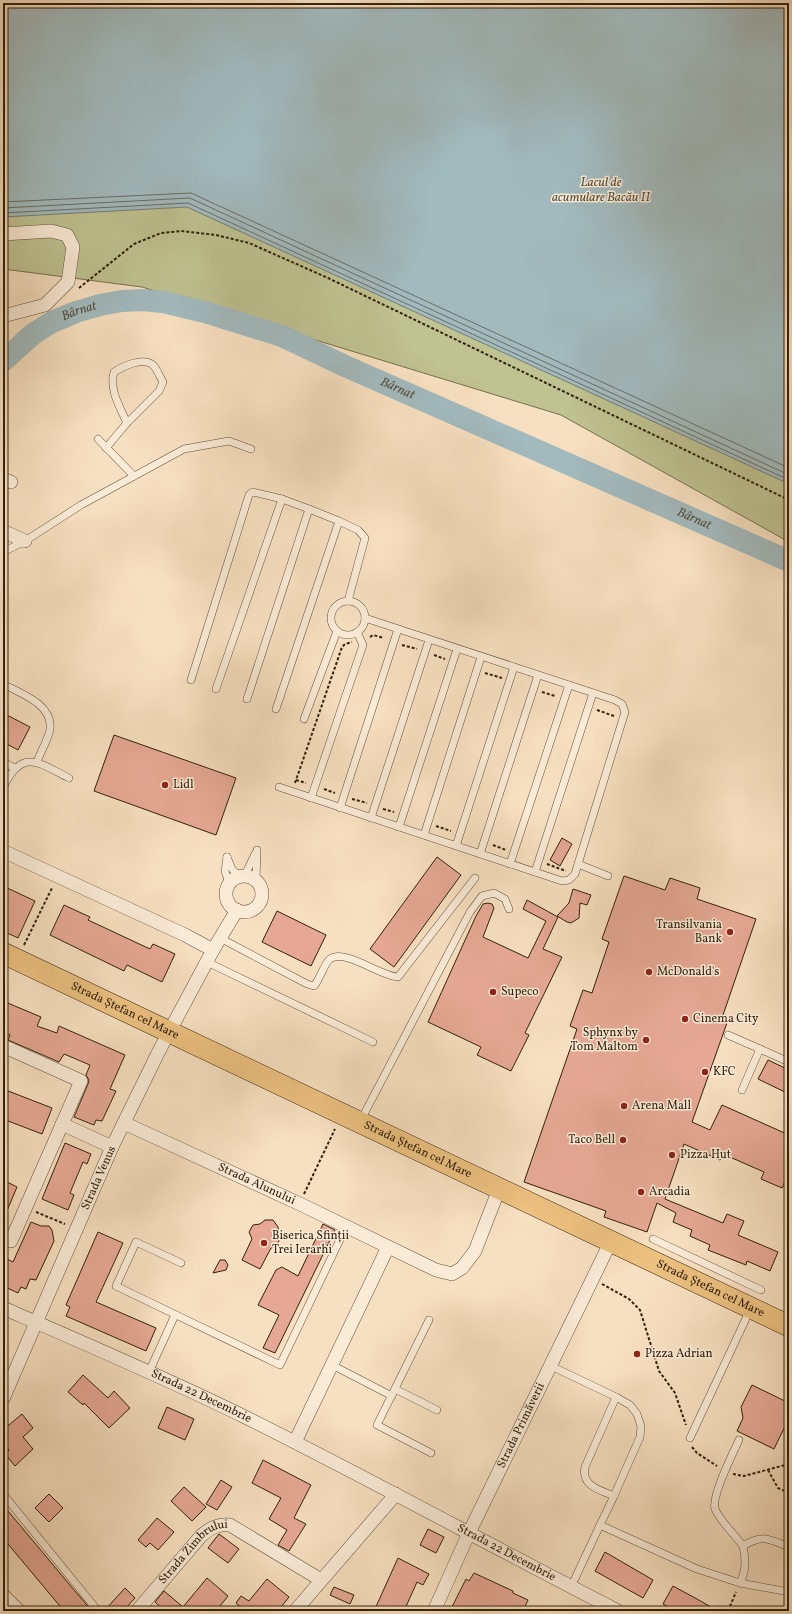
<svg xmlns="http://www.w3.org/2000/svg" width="792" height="1614" viewBox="0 0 792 1614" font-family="Vollkorn,serif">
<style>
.green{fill:#bfc291;stroke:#78724f}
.water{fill:#a2babe;stroke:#757d77}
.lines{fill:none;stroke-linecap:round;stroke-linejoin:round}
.shore{stroke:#6a6e66;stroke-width:1}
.river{stroke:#a2babe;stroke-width:22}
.building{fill:#e6a895;stroke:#32210d}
.service-casing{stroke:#63513a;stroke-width:8}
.minor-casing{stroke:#63513a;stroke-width:14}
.primary-casing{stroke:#32210d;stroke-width:22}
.path{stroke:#32210d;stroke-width:2;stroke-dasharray:3 2;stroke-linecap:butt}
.service{stroke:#faebd7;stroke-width:7}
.minor{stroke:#faebd7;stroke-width:13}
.primary{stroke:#ecc080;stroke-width:21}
.poi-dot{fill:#8f2418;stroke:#faebd7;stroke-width:1.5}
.labels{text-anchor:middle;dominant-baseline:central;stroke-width:3;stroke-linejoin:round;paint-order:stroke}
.poi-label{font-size:12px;fill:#32210d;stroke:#faebd7;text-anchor:start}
.street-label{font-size:12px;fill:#32210d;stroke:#faebd7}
.water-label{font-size:13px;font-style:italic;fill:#544f42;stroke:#faebd7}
</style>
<rect width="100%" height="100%" fill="#f7e0c1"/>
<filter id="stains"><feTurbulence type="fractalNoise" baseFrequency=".005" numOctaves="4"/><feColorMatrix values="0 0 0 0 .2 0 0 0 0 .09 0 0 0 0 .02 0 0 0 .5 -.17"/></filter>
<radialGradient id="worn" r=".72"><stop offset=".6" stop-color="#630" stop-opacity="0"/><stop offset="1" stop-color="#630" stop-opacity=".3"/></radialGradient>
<polygon class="green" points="3,3 789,3 789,542 561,415 142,287 3,269"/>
<polygon class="water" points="3,3 789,3 789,484 187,207 3,217"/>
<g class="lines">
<g class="shore">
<polyline points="3,202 191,193 789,468"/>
<polyline points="3,208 190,198 789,475"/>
<polyline points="3,213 188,203 789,480"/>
</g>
<path class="river" id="s1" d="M3,361L33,334L52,322L76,312L100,305L122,301L142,300L163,302L205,312L282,336L345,366L789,561"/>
</g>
<g class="building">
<polygon points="3,713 30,727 18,750 3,742"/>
<polygon points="114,735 236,778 216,835 94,791"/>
<polygon points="562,838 572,844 560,866 550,860"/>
<polygon points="437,857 461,875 394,967 370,949"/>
<polygon points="624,876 665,890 670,878 700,888 697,899 756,919 723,1015 728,1020 692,1122 710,1130 722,1105 789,1135 789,1172 782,1188 761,1179 764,1172 723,1154 720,1160 684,1144 665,1199 723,1223 727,1214 744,1221 738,1235 778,1252 770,1271 747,1261 746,1265 708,1250 710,1245 690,1236 692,1230 673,1222 676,1213 657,1203 647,1232 604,1217 606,1211 524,1182 577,1029 570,1026 583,990 592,993 609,942 602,939"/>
<polygon points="3,886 35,901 18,938 3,931"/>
<polygon points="573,889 591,895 587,905 580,903 579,918 571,923 567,922 557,916 569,903"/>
<polygon points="527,900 558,917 543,949 562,957 525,1033 529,1035 511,1071 477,1055 481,1047 428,1022 476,916 483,904 488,903 492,904 494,908 483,937 528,958 546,921 523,909"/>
<polygon points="64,905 90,917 88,920 150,949 153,944 175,954 162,982 127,965 124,971 50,935"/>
<polygon points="277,911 326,935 311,966 262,942"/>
<polygon points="3,1001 41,1017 37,1026 57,1033 59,1026 125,1055 110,1089 116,1091 102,1121 96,1120 94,1125 74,1117 88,1084 89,1080 86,1075 90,1065 64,1054 59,1062 8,1040 10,1035 3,1032"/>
<polygon points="768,1060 789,1070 789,1094 758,1079"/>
<polygon points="3,1089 52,1108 42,1134 3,1119"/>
<polygon points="65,1143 91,1154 87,1164 83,1162 70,1193 74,1195 68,1210 42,1199"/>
<polygon points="3,1180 17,1187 3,1220"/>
<polygon points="265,1220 273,1220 278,1227 280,1239 276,1246 271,1248 260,1269 242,1260 252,1239 249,1232 253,1225 260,1224"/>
<polygon points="31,1222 41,1226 49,1226 52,1230 54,1241 36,1280 30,1279 26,1289 21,1287 18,1293 3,1286 3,1257 13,1262"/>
<polygon points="323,1224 335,1230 275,1353 263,1348 279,1315 258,1305 276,1270 282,1267 298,1276"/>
<polygon points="98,1232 123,1243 96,1302 156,1328 146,1351 66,1316 70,1307 66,1305"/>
<polygon points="220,1260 225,1260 228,1265 226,1270 213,1273"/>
<polygon points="83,1375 108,1398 114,1391 130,1408 109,1428 84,1403 83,1405 68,1392"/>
<polygon points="752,1385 789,1403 789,1418 774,1449 737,1431 743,1418 741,1407"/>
<polygon points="167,1407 194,1419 185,1440 158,1428"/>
<polygon points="22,1414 33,1428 23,1437 33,1449 15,1466 5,1454 9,1450 3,1443 3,1430"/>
<polygon points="263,1460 311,1485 294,1518 306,1524 289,1551 278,1545 287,1530 269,1519 281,1498 252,1483"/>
<polygon points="221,1480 232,1487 217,1510 206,1504"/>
<polygon points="184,1487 206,1507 192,1521 171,1501"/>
<polygon points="49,1494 63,1508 49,1522 35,1508"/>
<polygon points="3,1505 69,1584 92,1611 64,1611 3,1538"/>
<polygon points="157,1518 174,1532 158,1550 150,1543 146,1547 138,1540"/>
<polygon points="428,1529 444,1537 436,1553 420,1545"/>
<polygon points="219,1534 239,1549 228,1563 208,1548"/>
<polygon points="605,1552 653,1580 643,1598 595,1571"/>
<polygon points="398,1558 429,1574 423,1585 417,1582 404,1611 374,1611"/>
<polygon points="474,1573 513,1591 513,1593 528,1600 523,1611 450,1611 466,1579 469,1581"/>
<polygon points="207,1578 228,1596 216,1611 165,1611 155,1602 164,1591 183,1607"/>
<polygon points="267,1579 289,1597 278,1611 241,1611 243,1609 236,1603 241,1596 249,1601"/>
<polygon points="673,1586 697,1599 718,1611 675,1611 663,1604"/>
<polygon points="334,1587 354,1595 350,1604 330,1595"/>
<polygon points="125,1588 135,1598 123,1611 104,1611"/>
</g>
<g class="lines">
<defs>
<g id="service">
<polyline points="98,439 134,476"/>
<path d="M106,448L127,423L159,391L163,382C160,377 157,369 153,365C143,357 123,366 114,372C109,390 120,407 127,423"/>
<polyline points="339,521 358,530 365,538 348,601"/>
<polyline points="3,552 25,541 81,505 184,449 229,441 251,449"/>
<circle cx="348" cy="618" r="17"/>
<polyline points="365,618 615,700 622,704 625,712 578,864"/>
<polyline points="191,680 249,495 251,493 253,492 282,499 216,689"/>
<path d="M3,684C20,693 53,704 50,729C49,738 40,753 37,762"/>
<polyline points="247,699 309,509 282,499"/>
<polyline points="276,709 339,521 309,509"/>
<polyline points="304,719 337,631"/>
<polyline points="3,762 15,768"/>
<polyline points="279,787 562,881 569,880 575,874 578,864 608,876"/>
<path d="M3,788C22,747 39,763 69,778"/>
<polyline points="311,798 363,645 357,632"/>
<polyline points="340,808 398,629"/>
<polyline points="371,818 429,640"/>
<polyline points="399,827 457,649"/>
<polyline points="424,835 481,657"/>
<polyline points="456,846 514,667"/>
<polyline points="480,854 538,675"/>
<polyline points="227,857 225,871 229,883"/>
<polyline points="227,857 232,869 239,876"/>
<polyline points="510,864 569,685"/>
<polyline points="535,872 593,693"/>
<polyline points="245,875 255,854"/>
<polyline points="256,880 257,850"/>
<path d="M220,938L307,984L314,986C320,979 324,964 330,959C344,948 380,976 398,977L475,878"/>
<polyline points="207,962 373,1042"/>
<polyline points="728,1035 760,1049"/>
<polyline points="742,1090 760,1049 789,1062"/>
<polyline points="361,1120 470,912 482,896 494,893 505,899 509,909"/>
<polyline points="653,1239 761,1290"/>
<polyline points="181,1263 136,1242 116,1286 280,1365 346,1227"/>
<polyline points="429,1320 377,1425 431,1453"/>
<polyline points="332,1365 392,1396"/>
<path d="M551,1366L616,1397L585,1467C581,1486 600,1490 614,1496L600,1525L697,1569L740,1583L789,1592"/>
<polyline points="149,1372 175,1315"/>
<polyline points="395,1389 437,1410"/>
<polyline points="690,1438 750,1310"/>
<path d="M739,1440C733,1453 711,1497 715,1509C720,1521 735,1535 743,1546C763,1534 768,1539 789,1547"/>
<polyline points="3,1494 98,1611"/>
<polyline points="614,1496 640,1437 641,1426 637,1414 630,1405 616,1397"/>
<path d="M740,1583C746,1570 746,1561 743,1546"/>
<polyline points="571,1587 600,1525"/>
</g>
<g id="minor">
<polyline points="3,234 51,231 67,235 73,247 68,282 45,305 3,316"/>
<polyline points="3,479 11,482"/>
<polyline points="3,531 25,541"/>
<polyline points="3,851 185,935 213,950 159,1051 112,1147 3,1399"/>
<circle cx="244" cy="894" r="18"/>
<polyline points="213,950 237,910"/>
<polyline points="3,1046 81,1081 11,1241 3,1237"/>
<path id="s2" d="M124,1123L300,1204L436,1270L452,1274L462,1268L475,1251L499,1189"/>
<polyline points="62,1124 112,1147"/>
<path id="s3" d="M3,1308C84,1343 166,1378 245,1417C370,1479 493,1547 618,1611"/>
<polyline points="295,1442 388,1247"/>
<polyline points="3,1595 19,1611"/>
<path id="s4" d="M137,1611L201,1536C210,1528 217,1524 230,1525L321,1580"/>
<polyline points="295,1611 396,1494"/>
<path id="s5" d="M434,1611L469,1533L611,1241"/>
</g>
<g id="primary">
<path id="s6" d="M3,953L789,1326"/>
</g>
</defs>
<use href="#service" class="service-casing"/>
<use href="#minor" class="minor-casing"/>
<use href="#primary" class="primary-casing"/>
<g class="path">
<polyline points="79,288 134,244 161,233 181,231 216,235 249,243 328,278 789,500"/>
<polyline points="370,637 373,635 384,638"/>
<polyline points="402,645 417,649"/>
<polyline points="434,655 445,659"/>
<polyline points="485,673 502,678"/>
<polyline points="542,692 555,696"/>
<polyline points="597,710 614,716"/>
<polyline points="296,780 306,783"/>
<polyline points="295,783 342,647 345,644 352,642"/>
<polyline points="324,789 335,793"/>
<polyline points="352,799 367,803"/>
<polyline points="383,809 394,812"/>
<polyline points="436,826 451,831"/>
<polyline points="493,845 506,850"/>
<polyline points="547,864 566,871"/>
<polyline points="24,945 52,888"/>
<polyline points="304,1194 335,1129"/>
<polyline points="36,1212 65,1224"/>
<polyline points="602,1284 629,1299 640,1310 659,1371 675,1393 686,1425"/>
<polyline points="692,1447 697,1453 717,1466"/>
<polyline points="768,1470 778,1488 789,1493"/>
<polyline points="733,1474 744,1476 789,1464"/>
<polyline points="728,1611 736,1592"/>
</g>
<use href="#service" class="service"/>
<use href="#minor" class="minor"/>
<use href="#primary" class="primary"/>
</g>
<g class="poi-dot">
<circle cx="165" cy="785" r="4"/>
<circle cx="730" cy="932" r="4"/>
<circle cx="649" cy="972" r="4"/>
<circle cx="493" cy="992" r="4"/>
<circle cx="685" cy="1019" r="4"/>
<circle cx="646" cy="1040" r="4"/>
<circle cx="705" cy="1072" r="4"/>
<circle cx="624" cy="1106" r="4"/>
<circle cx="623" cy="1140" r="4"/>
<circle cx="672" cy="1155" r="4"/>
<circle cx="641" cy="1192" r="4"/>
<circle cx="264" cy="1243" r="4"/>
<circle cx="637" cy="1354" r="4"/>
</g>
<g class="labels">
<g class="poi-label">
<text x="173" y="785">Lidl</text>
<text x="722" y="925" text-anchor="end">Transilvania<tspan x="722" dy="14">Bank</tspan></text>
<text x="657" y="972">McDonald's</text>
<text x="501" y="992">Supeco</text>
<text x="693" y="1019">Cinema City</text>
<text x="638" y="1033" text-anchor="end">Sphynx by<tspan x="638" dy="14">Tom Maltom</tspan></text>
<text x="713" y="1072">KFC</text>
<text x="632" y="1106">Arena Mall</text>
<text x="615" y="1140" text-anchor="end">Taco Bell</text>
<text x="680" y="1155">Pizza Hut</text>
<text x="649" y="1192">Arcadia</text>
<text x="272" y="1236">Biserica Sfinții<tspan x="272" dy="14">Trei Ierarhi</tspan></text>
<text x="645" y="1354">Pizza Adrian</text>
</g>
<g class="street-label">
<text stroke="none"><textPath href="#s6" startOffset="135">Strada Ștefan cel Mare</textPath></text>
<text stroke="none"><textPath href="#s6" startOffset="459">Strada Ștefan cel Mare</textPath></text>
<text transform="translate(99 1178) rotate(-66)">Strada Venus</text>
<text stroke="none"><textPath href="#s2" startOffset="146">Strada Alunului</textPath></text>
<text stroke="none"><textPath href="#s6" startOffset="783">Strada Ștefan cel Mare</textPath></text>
<text stroke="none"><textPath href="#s3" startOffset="217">Strada 22 Decembrie</textPath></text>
<text stroke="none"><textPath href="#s5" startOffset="205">Strada Primăverii</textPath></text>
<text stroke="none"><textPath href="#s3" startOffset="560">Strada 22 Decembrie</textPath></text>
<text stroke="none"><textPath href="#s4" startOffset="83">Strada Zimbrului</textPath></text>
</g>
<g class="water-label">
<text x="601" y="183">Lacul de<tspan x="601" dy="15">acumulare Bacău II</tspan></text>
<text stroke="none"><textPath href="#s1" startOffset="92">Bârnat</textPath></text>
<text stroke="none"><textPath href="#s1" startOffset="428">Bârnat</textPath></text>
<text stroke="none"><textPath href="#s1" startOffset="752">Bârnat</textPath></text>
</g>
</g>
<rect width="792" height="1614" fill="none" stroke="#f7e0c1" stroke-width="16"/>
<rect x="4" y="4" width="784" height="1606" fill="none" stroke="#32210d" stroke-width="2"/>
<rect x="8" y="8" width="776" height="1598" fill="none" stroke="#32210d"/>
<rect width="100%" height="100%" filter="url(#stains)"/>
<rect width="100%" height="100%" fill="url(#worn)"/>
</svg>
